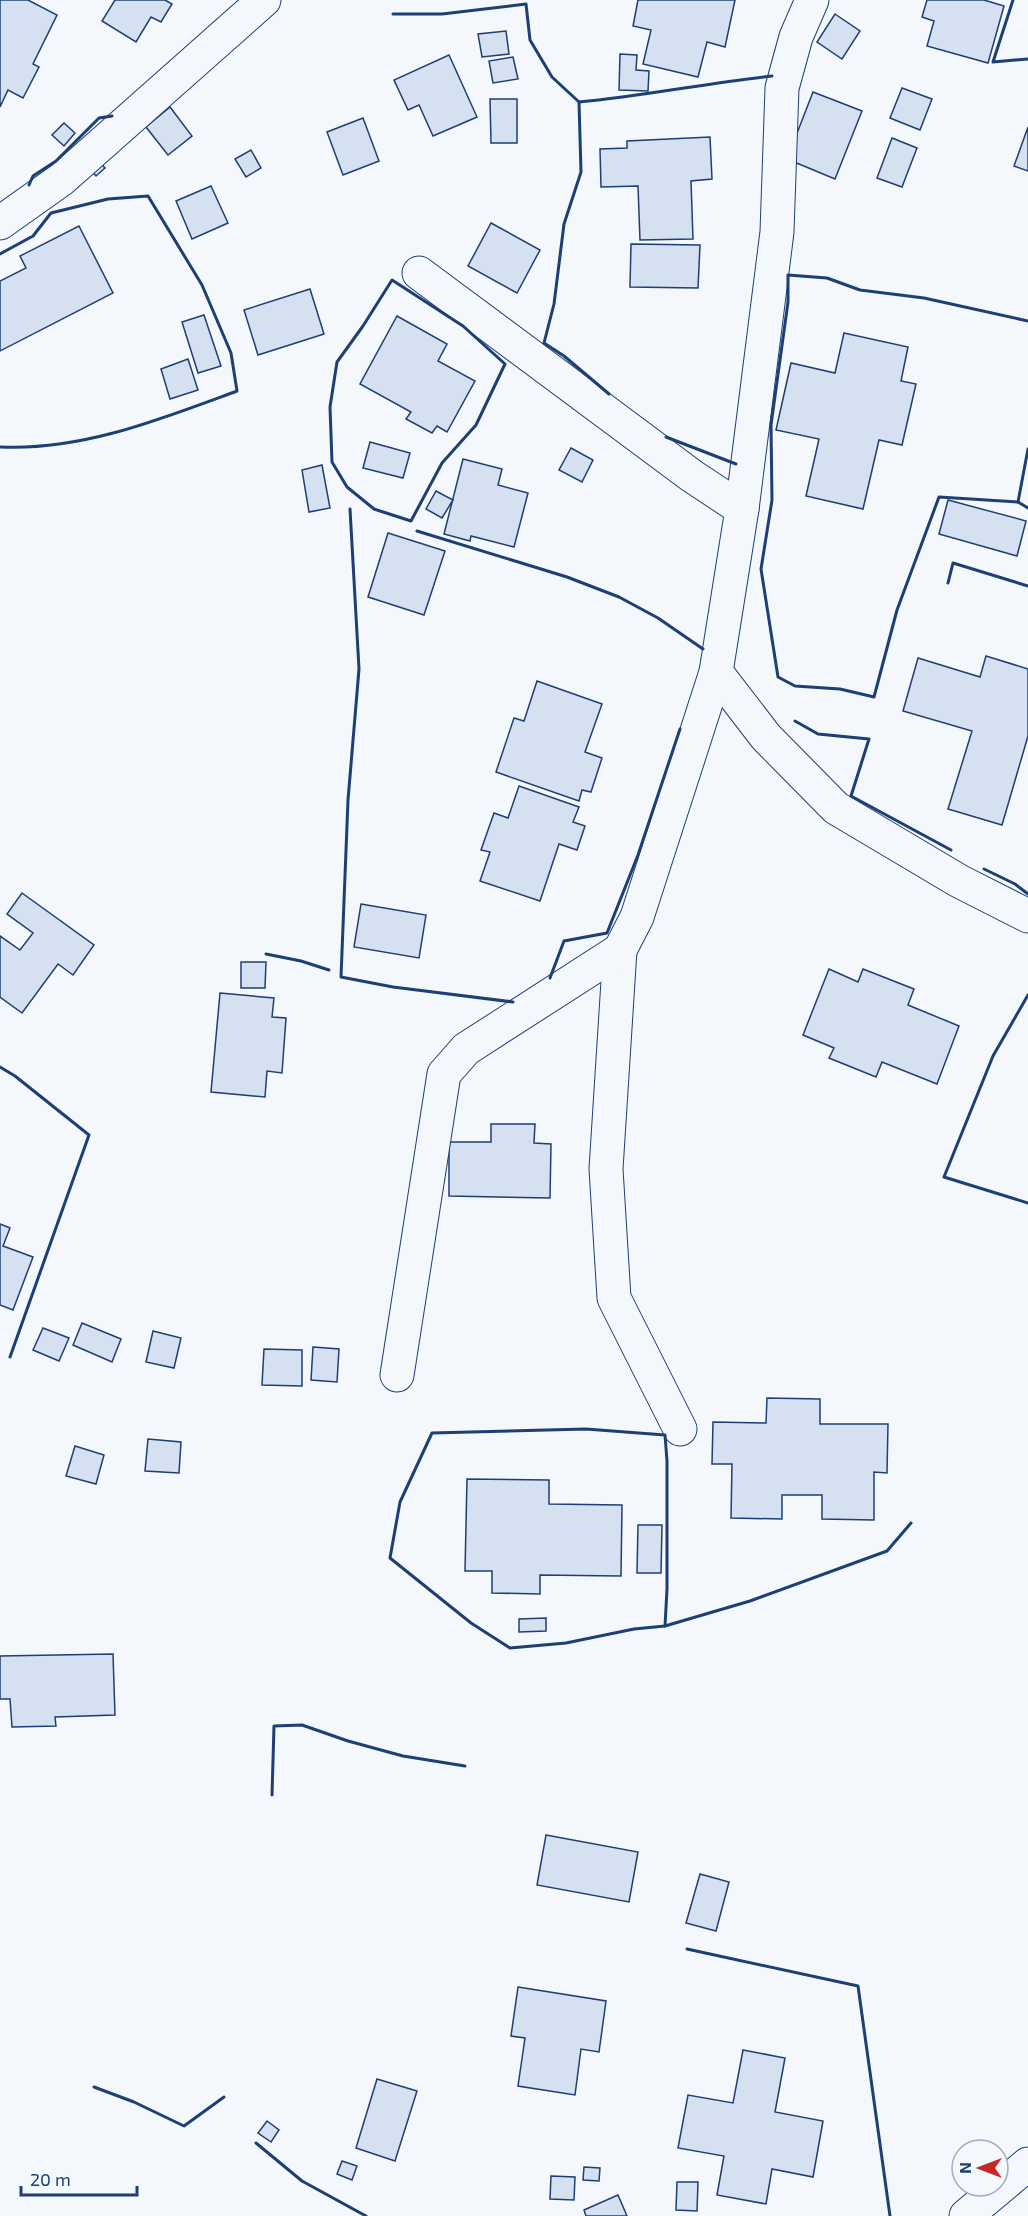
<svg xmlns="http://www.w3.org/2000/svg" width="1028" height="2216" viewBox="0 0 1028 2216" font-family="'Exo 2',sans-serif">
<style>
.building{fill:#d5e0f0;stroke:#1d3f73;stroke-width:1.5}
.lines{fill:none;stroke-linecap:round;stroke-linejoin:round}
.minor-casing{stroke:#1d3f73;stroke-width:35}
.minor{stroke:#f4f7fb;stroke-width:33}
.wall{stroke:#1d3f73;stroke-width:3}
</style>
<rect width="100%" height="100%" fill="#f4f7fb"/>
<g class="building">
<polygon points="0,0 28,0 57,15 33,64 39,67 23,98 8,90 0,107"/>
<polygon points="115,0 165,0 172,4 161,22 151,17 136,42 102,21"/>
<polygon points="638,0 735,0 725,47 707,42 698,77 643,64 651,30 633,26"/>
<polygon points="927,0 984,0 1004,6 988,63 927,46 934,21 922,17"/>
<polygon points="835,14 860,31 842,59 817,42"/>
<polygon points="506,31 509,54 482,57 478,34"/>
<polygon points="620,54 637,55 636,70 649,71 648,91 619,90"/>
<polygon points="449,55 477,117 433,136 419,105 408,110 394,80"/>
<polygon points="513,57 518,79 493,83 489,61"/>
<polygon points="902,88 932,99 920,130 890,118"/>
<polygon points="813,92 862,111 835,179 787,159"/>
<polygon points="490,99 517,99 517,143 491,143"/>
<polygon points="170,107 192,136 168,155 146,127"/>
<polygon points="363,118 379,161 343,175 327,132"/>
<polygon points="64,123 75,133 64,146 52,135"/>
<polygon points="1028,127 1028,171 1014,166"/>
<polygon points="710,137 712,179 691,181 693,239 640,240 638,186 601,187 600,149 627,148 627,141"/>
<polygon points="892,138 917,148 902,187 877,178"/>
<polygon points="251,150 261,168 246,177 235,159"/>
<polygon points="94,156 105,168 96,176 86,163"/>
<polygon points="211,186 228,223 192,239 176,201"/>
<polygon points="491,223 540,250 517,293 468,266"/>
<polygon points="79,226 113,293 0,351 0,281 26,268 20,256"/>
<polygon points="631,244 700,245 698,288 630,287"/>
<polygon points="310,289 324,334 258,355 244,310"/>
<polygon points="204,315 221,366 198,373 182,322"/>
<polygon points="397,316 447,344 438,361 475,381 447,432 437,426 432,433 406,419 411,412 360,384"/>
<polygon points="844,333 908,347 901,381 916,384 902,445 879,440 863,509 806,496 819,439 776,430 791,363 835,373"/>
<polygon points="188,359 198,390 170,399 161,369"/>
<polygon points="370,442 410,453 403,478 363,468"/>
<polygon points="571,448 593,460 582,482 559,470"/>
<polygon points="463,459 502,469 498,485 528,493 514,547 471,536 470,541 444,534"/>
<polygon points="322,465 330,508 309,512 302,470"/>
<polygon points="436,491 453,500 442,518 426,509"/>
<polygon points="948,500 1026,521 1017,556 939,534"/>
<polygon points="388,533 445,551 424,615 368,597"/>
<polygon points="986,656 1028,669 1028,736 1002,825 948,809 972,731 903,711 918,658 980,677"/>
<polygon points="537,681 602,704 585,752 602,758 591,792 582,790 579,801 496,772 514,718 524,721"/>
<polygon points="519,786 579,807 573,822 585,826 577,850 559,844 540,901 480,881 490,852 481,850 494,813 508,818"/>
<polygon points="22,893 94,945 73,975 58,964 22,1013 0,997 0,936 20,950 33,933 7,914"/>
<polygon points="361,904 426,915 419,958 354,947"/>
<polygon points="241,962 266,962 265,988 241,988"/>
<polygon points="829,969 858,982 863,969 914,989 908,1005 959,1026 937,1084 882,1062 876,1077 829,1058 834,1048 803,1035"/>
<polygon points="220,993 274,998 272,1017 286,1018 282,1073 267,1071 265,1097 211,1092"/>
<polygon points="491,1124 535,1124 534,1143 551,1144 550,1198 449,1196 449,1142 491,1142"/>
<polygon points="0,1224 10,1228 3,1246 33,1257 13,1310 0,1305"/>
<polygon points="82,1323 121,1339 112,1362 73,1345"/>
<polygon points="43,1328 69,1338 59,1361 33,1350"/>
<polygon points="153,1331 181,1338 174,1368 146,1362"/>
<polygon points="313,1347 339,1349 337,1382 311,1380"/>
<polygon points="264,1349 302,1350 302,1386 262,1385"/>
<polygon points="767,1398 820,1399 820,1424 888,1424 887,1473 874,1472 874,1520 822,1519 822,1495 782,1495 782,1519 731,1518 732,1464 712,1464 713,1422 766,1423"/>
<polygon points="148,1439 181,1442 179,1473 145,1471"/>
<polygon points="75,1446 104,1455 96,1484 66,1476"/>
<polygon points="467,1479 549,1480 549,1504 622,1505 621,1576 540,1575 540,1594 492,1593 492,1571 465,1571"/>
<polygon points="638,1525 662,1525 661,1573 637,1573"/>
<polygon points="546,1618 546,1631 519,1632 519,1619"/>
<polygon points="113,1654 115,1715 55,1717 56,1726 12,1727 10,1699 0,1699 0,1656"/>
<polygon points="546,1835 638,1852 629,1902 537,1885"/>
<polygon points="700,1874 729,1882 716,1931 686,1923"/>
<polygon points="518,1987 606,2001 599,2052 581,2049 575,2095 518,2086 525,2038 511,2036"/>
<polygon points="743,2050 785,2058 775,2112 823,2121 813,2177 772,2169 766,2204 717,2195 724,2156 678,2148 688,2095 733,2103"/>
<polygon points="377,2079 417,2091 395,2161 356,2148"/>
<polygon points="267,2121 279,2130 271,2142 258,2133"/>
<polygon points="342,2161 357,2166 352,2180 337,2174"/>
<polygon points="584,2167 600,2168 599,2181 583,2180"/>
<polygon points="551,2176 575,2177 574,2200 550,2199"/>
<polygon points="677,2182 698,2182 697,2211 676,2210"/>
<polygon points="618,2195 627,2216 586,2216 584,2210"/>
</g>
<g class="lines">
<defs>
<g id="minor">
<polyline points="0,223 62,179 264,0"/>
<polyline points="419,273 692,476 742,509"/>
<polyline points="716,672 766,737 836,808 959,881 1028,916"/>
<polyline points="620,950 606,1169 614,1298 680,1429"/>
<polyline points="397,1375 444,1074 466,1049 620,950 637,917 716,672 742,509 777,232 782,88 796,37 812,0"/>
<polyline points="966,2216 1028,2164"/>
</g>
</defs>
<use href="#minor" class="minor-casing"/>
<use href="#minor" class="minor"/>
<g class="wall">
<polyline points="1013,0 993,62 1028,59"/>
<path d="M393,14H442L526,4L530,40L552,77L579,102C644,96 707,83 772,76"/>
<polyline points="579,102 581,172 564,224 554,304 544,343 564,356 609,394"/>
<polyline points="29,185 33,176 56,161 99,118 112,116"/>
<path d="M0,254L33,236L51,213L108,199L148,196L202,285L231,353L237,391C161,419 82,451 0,447"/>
<polygon points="392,280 463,326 505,364 476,425 442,463 411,521 374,509 347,487 332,462 330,407 337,362 363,326"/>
<polyline points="1028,321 924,298 860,290 827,278 788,275 788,302 771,425 772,500 761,569 778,677 795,686 840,689 874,697 897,610 939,497 1018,502 1028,508"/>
<polyline points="666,437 736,464"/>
<polyline points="1018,502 1028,449"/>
<polyline points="350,509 359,669 348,800 341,977 393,987 513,1002"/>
<polyline points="417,531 567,577 619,597 658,618 703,649"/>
<polyline points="948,583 953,563 1028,586"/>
<polyline points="795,721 818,734 869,739 851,796 951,850"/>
<polyline points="984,869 1015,884 1028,894"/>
<polyline points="266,954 301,961 329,970"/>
<polyline points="550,978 564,941 607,933 638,855 680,729"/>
<polyline points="1028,995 993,1056 944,1177 1028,1203"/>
<polyline points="0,1067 15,1076 89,1135 10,1357"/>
<polygon points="586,1429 665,1435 667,1461 667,1589 665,1626 634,1629 566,1643 510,1648 471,1623 390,1558 400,1502 432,1433"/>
<polyline points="665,1626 750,1601 887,1551 911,1523"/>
<polyline points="272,1795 274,1726 302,1725 348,1741 403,1756 465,1766"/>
<polyline points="687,1949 858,1986 890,2216"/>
<polyline points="94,2087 134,2102 184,2126 224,2097"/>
<polyline points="256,2143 302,2181 366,2216"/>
</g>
</g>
<g transform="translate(980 2168) rotate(270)"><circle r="28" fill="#f4f7fb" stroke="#9eadc5" stroke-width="1.5"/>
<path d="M0-4.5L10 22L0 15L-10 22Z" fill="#c62828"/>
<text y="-9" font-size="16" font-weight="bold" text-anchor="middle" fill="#1d3f73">N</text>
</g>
<path d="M21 2186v9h116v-9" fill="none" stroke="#1d3f73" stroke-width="3"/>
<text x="30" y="2186" font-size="18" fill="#1d3f73" stroke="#f4f7fb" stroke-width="4.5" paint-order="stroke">20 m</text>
</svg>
